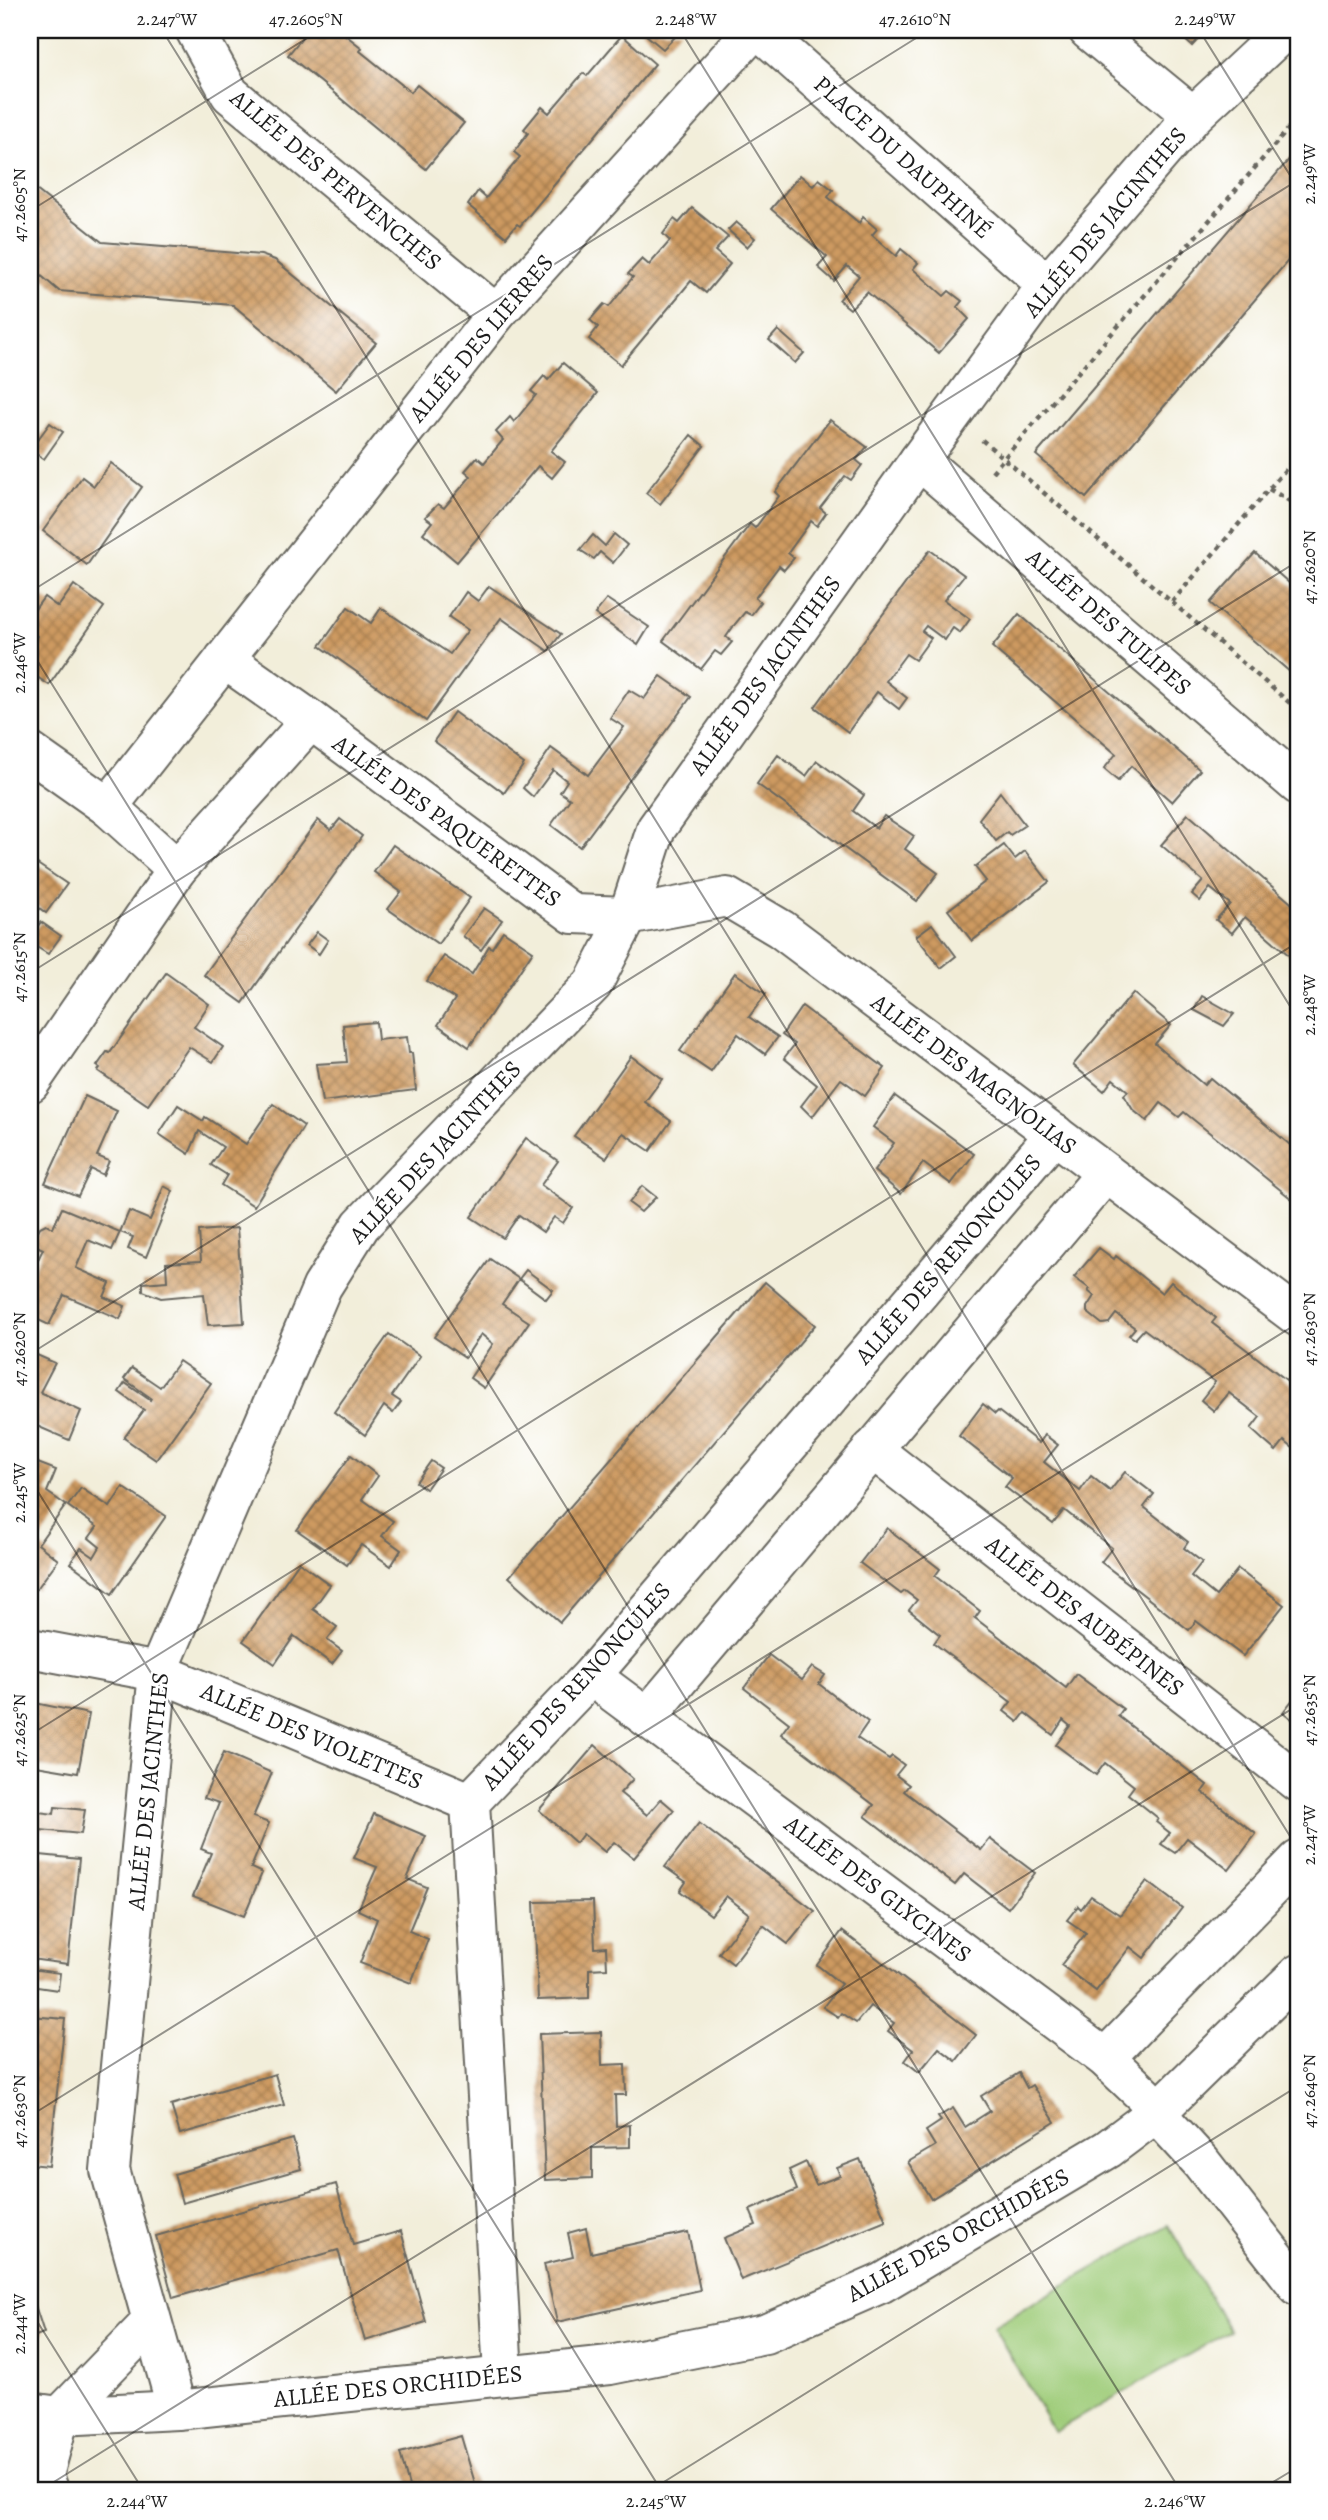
<svg xmlns="http://www.w3.org/2000/svg" width="1328" height="2520" viewBox="0 0 1328 2520" font-family="Alegreya,serif">
<style>
.grass{fill:#9fcc79;stroke:#5e744a;stroke-width:2}
.building{fill:url(#building-cross-hatch)}
.lines{fill:none;stroke-linecap:round;stroke-linejoin:round}
.minor-casing{stroke:#67665e;stroke-width:42}
.path{stroke:#67665e;stroke-width:4.5;stroke-dasharray:5 5;stroke-linecap:butt}
.minor{stroke:#fff;stroke-width:38}
.ticks{fill:none;stroke:#1c1c1c;stroke-width:2;stroke-opacity:0.45}
.labels{text-anchor:middle;dominant-baseline:central;stroke-width:5;stroke-linejoin:round;paint-order:stroke}
.street-label{font-size:24px;fill:#1c1c1c;stroke:#fff}
.neatline{fill:none;stroke:#1c1c1c;stroke-width:2.5}
.ticks-label{font-size:18px;text-anchor:middle;fill:#1c1c1c}
</style>
<defs>
<pattern id="building-cross-hatch" width="8" height="8" patternUnits="userSpaceOnUse" patternTransform="scale(1.75)"><rect width="8" height="8" fill="#cd9a60"/><path d="M0 0l8 8M0 8l8-8" fill="none" stroke="#a67d4e"/></pattern>
</defs>
<rect width="100%" height="100%" fill="#fff"/>
<filter id="ink" filterUnits="userSpaceOnUse"><feTurbulence type="fractalNoise" baseFrequency=".0143" numOctaves="2"/><feDisplacementMap in="SourceGraphic" scale="14" xChannelSelector="R" yChannelSelector="G"/><feConvolveMatrix kernelMatrix="1 2 1 2 8 2 1 2 1" color-interpolation-filters="sRGB"/></filter>
<filter id="wash" filterUnits="userSpaceOnUse"><feTurbulence type="fractalNoise" baseFrequency=".00686" numOctaves="4" result="noise"/><feDisplacementMap in="SourceGraphic" scale="28" xChannelSelector="R" yChannelSelector="G"/><feGaussianBlur stdDeviation="1.57" result="paint"/><feColorMatrix in="noise" values="0 0 0 0 0 0 0 0 0 0 0 0 0 0 0 0 0 1.4 0 .05"/><feComposite in="paint" operator="in"/></filter>
<g filter="url(#wash)">
<rect width="100%" height="100%" fill="#f2eeda"/>
<polygon class="grass" points="1168,2225 1230,2331 1054,2432 993,2326"/>
<g id="blocks">
<g class="building">
<polygon points="308,30 339,30 362,48 360,51 411,92 417,85 464,123 426,169 288,55"/>
<polygon points="640,30 682,30 663,49"/>
<polygon points="1174,30 1207,30 1192,46"/>
<polygon points="622,35 655,64 520,226 517,224 506,237 468,205 478,191 486,198 520,157 514,152 528,133 524,129 542,107 549,113 583,73 587,76"/>
<polygon points="1298,149 1298,249 1086,498 1036,455"/>
<polygon points="800,175 813,186 819,179 833,190 828,197 859,223 863,217 877,229 872,235 896,256 901,249 918,263 913,269 944,296 949,291 962,301 957,307 969,319 939,353 867,292 850,309 839,300 859,276 847,266 834,281 818,267 827,257 771,209"/>
<polygon points="30,185 102,242 261,255 275,260 376,343 336,391 233,305 59,291 30,266"/>
<polygon points="692,208 728,237 715,251 730,264 706,293 691,281 621,365 589,339 598,327 590,320 604,304 609,307 633,277 628,274 642,259 649,265 670,241 663,234 674,219 679,223"/>
<polygon points="736,222 755,238 747,247 728,230"/>
<polygon points="778,330 804,353 795,363 769,340"/>
<polygon points="563,363 598,393 551,451 565,462 552,478 538,466 457,562 423,533 432,522 425,517 438,504 444,508 471,476 465,471 477,457 484,463 503,440 496,432 510,417 514,422 536,395 531,391 544,376 548,380"/>
<polygon points="830,420 867,447 856,460 862,465 851,480 845,476 820,508 826,513 817,526 811,521 788,553 794,558 784,570 779,566 755,598 761,602 751,615 745,612 735,624 726,637 732,642 721,655 715,651 701,669 663,641 750,524 755,528 779,496 775,492"/>
<polygon points="50,423 63,432 44,459 30,450"/>
<polygon points="691,435 704,446 660,504 646,493"/>
<polygon points="111,463 142,487 87,565 43,531 82,477 94,486"/>
<polygon points="614,534 627,545 613,563 600,552 594,559 580,550 593,535 605,546"/>
<polygon points="930,550 964,575 944,600 970,619 960,633 953,628 945,640 926,626 922,631 931,638 915,660 906,654 886,681 907,698 899,709 877,692 848,732 815,707"/>
<polygon points="1255,553 1298,591 1298,679 1210,603"/>
<polygon points="74,585 104,607 49,685 30,672 30,646 37,636 30,631 30,616 44,597 58,607"/>
<polygon points="489,586 561,634 548,651 501,618 426,721 320,646 348,607 371,623 381,608 450,654 468,630 449,617 466,592 478,601"/>
<polygon points="607,599 649,627 638,645 595,614"/>
<polygon points="1019,614 1200,770 1172,802 1131,766 1118,781 1104,769 1116,754 992,647"/>
<polygon points="661,676 691,697 580,847 551,825 570,799 560,792 567,781 553,770 533,797 523,788 551,748 588,775 624,727 610,718 629,690 644,699"/>
<polygon points="454,712 524,764 504,793 434,741"/>
<polygon points="778,755 806,776 817,761 864,795 853,811 876,828 884,816 914,836 905,849 938,873 917,901 757,784"/>
<polygon points="1000,792 1025,825 1010,835 1007,832 996,841 979,819"/>
<polygon points="1188,814 1298,909 1298,963 1245,917 1232,933 1216,920 1230,904 1210,888 1200,901 1192,894 1203,881 1161,845"/>
<polygon points="340,819 362,836 243,1003 204,975 318,820 331,830"/>
<polygon points="393,845 470,898 438,944 388,909 401,892 374,872"/>
<polygon points="1004,845 1015,859 1025,851 1049,882 972,941 948,910 986,881 975,867"/>
<polygon points="30,859 67,884 46,913 30,901"/>
<polygon points="484,908 502,920 481,950 463,936"/>
<polygon points="41,922 61,936 48,954 30,943 30,937"/>
<polygon points="932,924 956,956 941,968 916,936"/>
<polygon points="503,931 533,951 469,1047 438,1025 455,999 427,981 444,956 472,974 489,946 492,948"/>
<polygon points="317,932 328,940 319,954 307,945"/>
<polygon points="166,973 209,1004 194,1027 223,1047 213,1062 189,1047 148,1105 98,1071 100,1068 97,1066 107,1052 110,1053"/>
<polygon points="735,973 766,994 749,1017 778,1037 765,1054 738,1034 711,1072 680,1051"/>
<polygon points="1133,993 1171,1025 1155,1044 1204,1085 1210,1078 1295,1149 1298,1145 1298,1204 1184,1112 1179,1117 1161,1103 1147,1121 1133,1110 1124,1095 1128,1091 1113,1079 1104,1091 1073,1065"/>
<polygon points="1202,996 1234,1014 1224,1026 1194,1010"/>
<polygon points="802,1006 885,1068 865,1096 841,1079 812,1117 801,1106 817,1085 784,1058 795,1044 782,1035"/>
<polygon points="376,1022 378,1040 407,1037 409,1053 412,1053 416,1090 322,1102 316,1064 347,1062 343,1025"/>
<polygon points="631,1056 662,1079 645,1102 671,1121 650,1151 623,1133 606,1158 574,1136"/>
<polygon points="85,1096 117,1111 97,1156 109,1161 103,1175 91,1169 78,1196 45,1183"/>
<polygon points="895,1096 974,1154 951,1184 923,1163 901,1194 874,1171 894,1143 873,1127"/>
<polygon points="273,1104 304,1126 254,1206 221,1185 227,1175 211,1165 223,1147 199,1131 189,1154 159,1134 178,1105 203,1121 205,1117 246,1144"/>
<polygon points="526,1138 558,1161 541,1185 573,1208 563,1223 554,1217 543,1232 519,1215 503,1238 471,1217"/>
<polygon points="164,1186 173,1191 146,1257 128,1249 133,1237 120,1232 129,1211 150,1220"/>
<polygon points="642,1186 656,1197 641,1212 629,1203"/>
<polygon points="62,1208 120,1232 112,1250 88,1240 76,1268 110,1283 104,1297 125,1306 120,1319 64,1295 49,1325 30,1316 30,1277 43,1249 37,1246 34,1239 40,1227 46,1224 53,1228"/>
<polygon points="237,1228 244,1323 208,1325 204,1294 161,1298 143,1291 143,1283 167,1281 166,1263 201,1261 199,1231"/>
<polygon points="1099,1248 1114,1259 1116,1256 1162,1293 1171,1282 1216,1318 1212,1323 1298,1389 1298,1452 1284,1441 1276,1451 1263,1440 1251,1429 1260,1417 1229,1393 1214,1411 1201,1400 1215,1382 1144,1329 1135,1339 1129,1335 1135,1328 1116,1314 1109,1323 1102,1324 1087,1312 1087,1307 1094,1296 1088,1291 1090,1289 1074,1277"/>
<polygon points="490,1259 519,1279 502,1304 529,1322 484,1388 470,1378 493,1344 481,1334 465,1358 434,1337"/>
<polygon points="526,1270 553,1290 546,1299 519,1279"/>
<polygon points="765,1282 815,1325 560,1622 509,1577"/>
<polygon points="389,1334 420,1356 392,1396 401,1402 393,1413 384,1406 365,1435 334,1412"/>
<polygon points="30,1352 55,1363 40,1392 81,1411 69,1440 30,1423"/>
<polygon points="179,1361 211,1383 156,1460 124,1438 144,1410 119,1392 125,1383 150,1400 151,1398 124,1379 132,1368 160,1387"/>
<polygon points="983,1404 995,1414 998,1411 1039,1443 1045,1435 1058,1445 1044,1462 1080,1491 1091,1476 1110,1491 1125,1472 1154,1494 1144,1507 1188,1542 1184,1548 1202,1562 1191,1576 1216,1596 1238,1569 1284,1605 1243,1656 1196,1621 1189,1630 1101,1562 1112,1548 1064,1510 1053,1524 1005,1487 1012,1478 959,1436"/>
<polygon points="351,1455 378,1476 362,1499 393,1521 382,1536 401,1550 391,1566 361,1545 347,1565 297,1530"/>
<polygon points="30,1460 56,1470 47,1492 66,1505 38,1544 58,1560 36,1590 30,1586"/>
<polygon points="431,1461 441,1468 426,1489 416,1482"/>
<polygon points="123,1487 166,1516 112,1594 70,1563 81,1548 94,1557 100,1547 89,1538 97,1527 68,1506 81,1488 110,1507"/>
<polygon points="887,1528 940,1569 935,1576 980,1611 975,1618 1066,1688 1076,1674 1123,1709 1118,1716 1207,1785 1202,1792 1256,1834 1229,1870 1187,1838 1175,1853 1161,1844 1170,1833 1156,1822 1158,1818 1128,1794 1134,1786 1105,1763 1096,1775 1056,1745 1070,1726 1063,1720 1053,1735 1025,1713 1018,1722 1004,1711 1011,1702 934,1643 940,1635 909,1610 917,1600 905,1591 901,1594 860,1563"/>
<polygon points="299,1562 330,1585 313,1609 337,1627 327,1640 342,1651 332,1664 294,1636 275,1664 243,1641"/>
<polygon points="769,1655 802,1680 812,1667 825,1675 819,1684 868,1722 857,1738 889,1759 892,1756 904,1765 896,1775 909,1785 904,1791 981,1850 990,1839 1035,1873 1008,1908 964,1874 955,1885 910,1851 865,1816 874,1805 781,1734 789,1723 744,1688"/>
<polygon points="1298,1693 1298,1724 1283,1712"/>
<polygon points="30,1702 89,1714 78,1773 30,1765 33,1744 30,1744"/>
<polygon points="595,1745 633,1779 620,1793 647,1815 661,1799 674,1810 634,1858 614,1842 605,1852 583,1834 576,1843 539,1810"/>
<polygon points="224,1752 272,1773 253,1817 269,1823 251,1868 262,1873 244,1916 193,1896 211,1853 201,1849 219,1803 204,1798"/>
<polygon points="55,1807 85,1810 81,1834 30,1829 30,1811 54,1814"/>
<polygon points="374,1814 426,1836 407,1879 427,1887 409,1931 428,1939 411,1983 360,1963 377,1919 358,1910 377,1867 354,1858"/>
<polygon points="699,1823 815,1911 788,1944 763,1925 733,1964 719,1953 749,1914 726,1896 711,1915 680,1891 686,1882 665,1867"/>
<polygon points="40,1855 79,1859 68,1964 30,1959 33,1926 30,1926 30,1906 35,1907"/>
<polygon points="1147,1881 1182,1908 1144,1958 1130,1947 1096,1991 1061,1965 1086,1933 1067,1920 1078,1906 1081,1909 1091,1896 1120,1915"/>
<polygon points="593,1901 595,1948 606,1947 607,1968 589,1969 589,1998 538,2000 534,1902"/>
<polygon points="842,1931 976,2035 956,2061 939,2048 919,2072 905,2061 913,2050 888,2031 894,2023 870,2006 856,2023 841,2013 838,2017 823,2007 841,1984 817,1965"/>
<polygon points="30,1969 60,1973 58,1990 30,1986"/>
<polygon points="30,2016 65,2019 49,2166 30,2164"/>
<polygon points="601,2032 602,2065 625,2064 626,2095 615,2095 616,2126 630,2125 630,2147 592,2148 592,2178 545,2180 539,2034"/>
<polygon points="1019,2073 1027,2088 1032,2085 1055,2122 931,2199 908,2162 935,2146 926,2131 941,2121 938,2117 953,2108 965,2127 990,2111 981,2096"/>
<polygon points="275,2074 284,2105 180,2134 171,2105"/>
<polygon points="293,2139 301,2169 182,2203 174,2174"/>
<polygon points="860,2159 886,2221 741,2280 724,2238 756,2225 750,2210 797,2190 789,2170 806,2162 816,2185 840,2176 837,2168"/>
<polygon points="336,2184 353,2245 401,2231 426,2322 365,2341 338,2250 173,2298 156,2236"/>
<polygon points="586,2228 591,2253 688,2232 700,2290 557,2322 544,2264 573,2257 568,2233"/>
<polygon points="30,2290 44,2333 30,2338"/>
<polygon points="461,2436 477,2490 410,2490 400,2453"/>
</g>
</g>
</g>
<g filter="url(#ink)">
<use href="#blocks" fill-opacity="0" stroke="#67665e" stroke-width="2"/>
<g class="lines">
<defs>
<g id="minor">
<polyline points="195,30 230,94 496,314"/>
<polyline points="759,30 1047,285"/>
<polyline points="1088,30 1193,116"/>
<polyline points="919,460 1298,785"/>
<polyline points="224,659 311,720 177,869 108,807 496,314 754,30"/>
<polyline points="311,720 573,914 628,916 727,897 781,929 1298,1317"/>
<polyline points="30,752 108,807"/>
<polyline points="30,1083 177,869"/>
<polyline points="872,1449 1298,1782"/>
<polyline points="30,1648 158,1672 470,1802"/>
<polyline points="591,1676 1105,2058 1144,2095 1156,2113 1201,2162 1298,2286"/>
<polyline points="647,1717 1106,1173"/>
<polyline points="1105,2058 1298,1860"/>
<polyline points="503,2374 470,1802 591,1676 1055,1134"/>
<polyline points="177,2410 110,2170 158,1672 322,1287 361,1225 593,984 628,916 656,829 919,460 1047,285 1193,116 1285,30"/>
<polyline points="30,2412 60,2416 177,2410 610,2365 765,2334 882,2283 1108,2149 1156,2113 1298,1974"/>
<polyline points="49,2490 44,2475 60,2416 151,2322"/>
</g>
</defs>
<use href="#minor" class="minor-casing"/>
<g class="path">
<polyline points="982,440 1298,710"/>
<polyline points="992,472 1298,118"/>
<polyline points="1269,489 1298,506"/>
<polyline points="1172,602 1298,455"/>
</g>
<use href="#minor" class="minor"/>
</g>
</g>
<path class="ticks" d="M162,30L1298,1849M680,30L1298,1019M1199,30L1298,188M30,211L320,30M30,592L929,30M30,649L1180,2490M30,973L1298,180M30,1354L1298,561M30,1479L661,2490M30,1735L1298,942M30,2116L1298,1323M30,2310L143,2490M41,2490L1298,1705M651,2490L1298,2086M1260,2490L1298,2467"/>
<g class="labels">
<g class="street-label">
<text transform="translate(903 157) rotate(42)">PLACE DU DAUPHINÉ</text>
<text transform="translate(336 180) rotate(40)">ALLÉE DES PERVENCHES</text>
<text transform="translate(1105 222) rotate(-50)">ALLÉE DES JACINTHES</text>
<text transform="translate(481 338) rotate(-50)">ALLÉE DES LIERRES</text>
<text transform="translate(1109 622) rotate(41)">ALLÉE DES TULIPES</text>
<text transform="translate(765 675) rotate(-54)">ALLÉE DES JACINTHES</text>
<text transform="translate(447 821) rotate(36)">ALLÉE DES PAQUERETTES</text>
<text transform="translate(974 1074) rotate(37)">ALLÉE DES MAGNOLIAS</text>
<text transform="translate(435 1152) rotate(-47)">ALLÉE DES JACINTHES</text>
<text transform="translate(948 1259) rotate(-49)">ALLÉE DES RENONCULES</text>
<text transform="translate(1085 1616) rotate(38)">ALLÉE DES AUBÉPINES</text>
<text transform="translate(576 1686) rotate(-48)">ALLÉE DES RENONCULES</text>
<text transform="translate(312 1736) rotate(23)">ALLÉE DES VIOLETTES</text>
<text transform="translate(148 1791) rotate(-84)">ALLÉE DES JACINTHES</text>
<text transform="translate(878 1889) rotate(37)">ALLÉE DES GLYCINES</text>
<text transform="translate(958 2235) rotate(-29)">ALLÉE DES ORCHIDÉES</text>
<text transform="translate(398 2386) rotate(-6)">ALLÉE DES ORCHIDÉES</text>
</g>
</g>
<rect width="1328" height="2520" fill="none" stroke="#fff" stroke-width="77"/>
<rect x="38" y="38" width="1252" height="2444" class="neatline"/>
<g class="ticks-label">
<text x="167" y="25">2.247°W</text>
<text x="306" y="25">47.2605°N</text>
<text x="686" y="25">2.248°W</text>
<text x="915" y="25">47.2610°N</text>
<text x="1205" y="25">2.249°W</text>
<text transform="translate(1309 174) rotate(-90)" y="6">2.249°W</text>
<text transform="translate(19 205) rotate(-90)" y="6">47.2605°N</text>
<text transform="translate(1309 567) rotate(-90)" y="6">47.2620°N</text>
<text transform="translate(19 663) rotate(-90)" y="6">2.246°W</text>
<text transform="translate(19 967) rotate(-90)" y="6">47.2615°N</text>
<text transform="translate(1309 1005) rotate(-90)" y="6">2.248°W</text>
<text transform="translate(1309 1329) rotate(-90)" y="6">47.2630°N</text>
<text transform="translate(19 1349) rotate(-90)" y="6">47.2620°N</text>
<text transform="translate(19 1493) rotate(-90)" y="6">2.245°W</text>
<text transform="translate(1309 1710) rotate(-90)" y="6">47.2635°N</text>
<text transform="translate(19 1730) rotate(-90)" y="6">47.2625°N</text>
<text transform="translate(1309 1835) rotate(-90)" y="6">2.247°W</text>
<text transform="translate(1309 2091) rotate(-90)" y="6">47.2640°N</text>
<text transform="translate(19 2111) rotate(-90)" y="6">47.2630°N</text>
<text transform="translate(19 2324) rotate(-90)" y="6">2.244°W</text>
<text x="137" y="2507">2.244°W</text>
<text x="656" y="2507">2.245°W</text>
<text x="1175" y="2507">2.246°W</text>
</g>
</svg>
